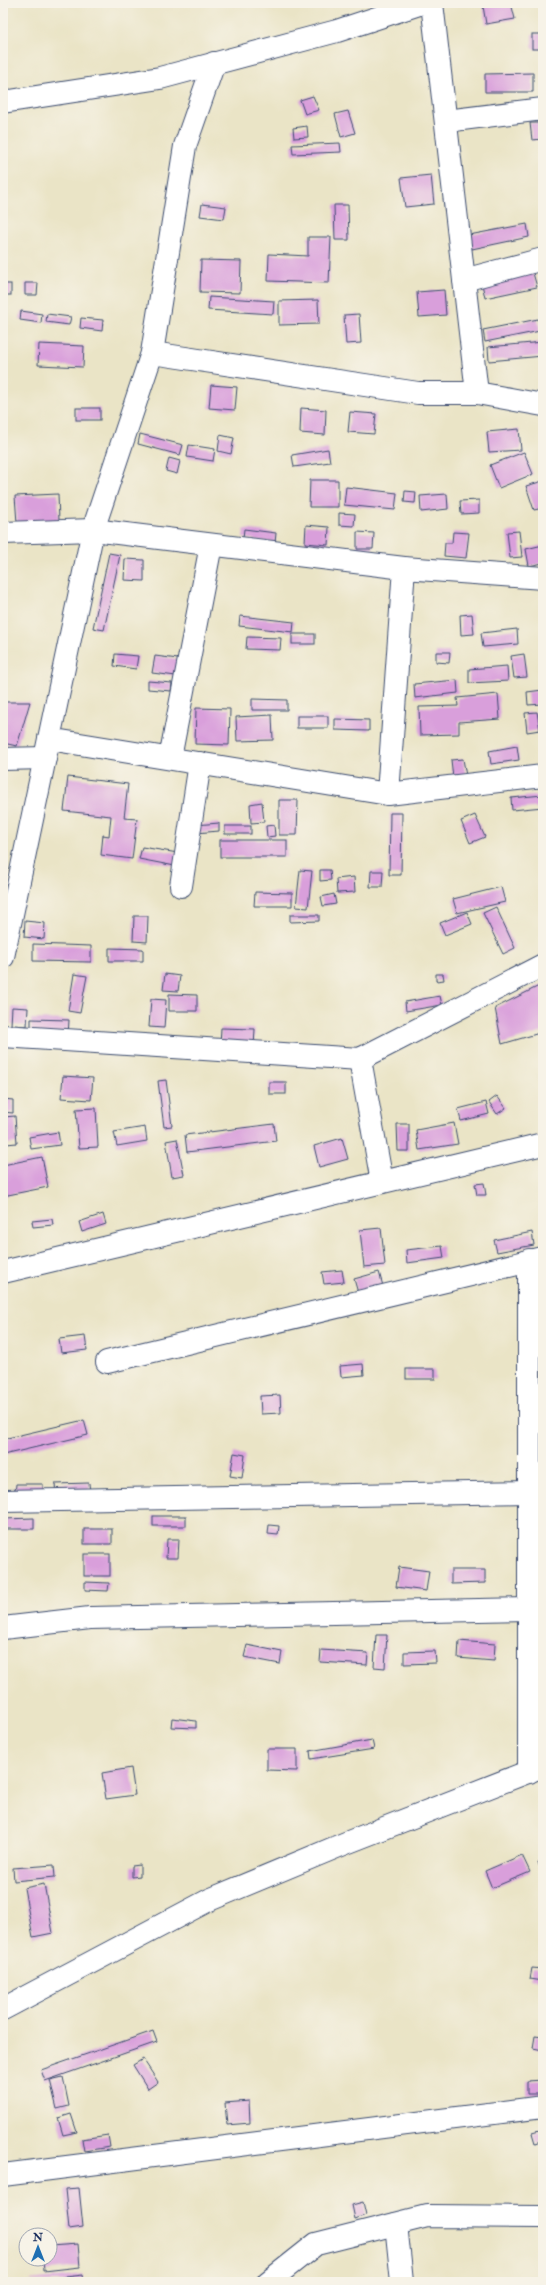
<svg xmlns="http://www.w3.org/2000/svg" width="546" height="2285" viewBox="0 0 546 2285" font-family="'IM FELL Double Pica',serif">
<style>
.building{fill:#d99fdb}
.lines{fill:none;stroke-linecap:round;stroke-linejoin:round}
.street-casing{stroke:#3a4a6e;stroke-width:24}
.street{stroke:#fff;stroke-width:22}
</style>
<rect width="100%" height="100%" fill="#f7f3e8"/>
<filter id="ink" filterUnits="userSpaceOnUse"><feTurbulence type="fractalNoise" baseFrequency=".025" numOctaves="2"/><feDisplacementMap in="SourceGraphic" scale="8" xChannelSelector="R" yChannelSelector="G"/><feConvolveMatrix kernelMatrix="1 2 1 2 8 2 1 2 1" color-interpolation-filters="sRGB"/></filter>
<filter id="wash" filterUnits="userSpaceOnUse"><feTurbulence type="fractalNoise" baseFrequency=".012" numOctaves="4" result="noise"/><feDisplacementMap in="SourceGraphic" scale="16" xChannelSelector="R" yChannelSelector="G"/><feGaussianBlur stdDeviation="0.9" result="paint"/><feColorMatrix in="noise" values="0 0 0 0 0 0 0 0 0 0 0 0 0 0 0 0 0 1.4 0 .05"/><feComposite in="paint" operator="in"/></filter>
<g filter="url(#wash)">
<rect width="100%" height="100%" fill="#eae4c6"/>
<g id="blocks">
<g class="building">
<polygon points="499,3 511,3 515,19 486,24 483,6"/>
<rect x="532" y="34" width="11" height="15"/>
<polygon points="533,73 533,92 485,92 485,74"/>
<polygon points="313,96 319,110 305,114 300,100"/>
<polygon points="348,111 355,133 341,137 335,114"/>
<polygon points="530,123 543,123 543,139 532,140"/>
<polygon points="307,126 308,137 294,138 293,128"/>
<polygon points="340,143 341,152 293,154 292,145"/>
<polygon points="431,175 434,204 405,207 401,178"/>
<polygon points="202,204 226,207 224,219 200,216"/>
<polygon points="334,205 348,205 349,240 335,240"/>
<polygon points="527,224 529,237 472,249 469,235"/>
<polygon points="308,237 331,237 329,283 268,281 269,254 308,256"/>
<polygon points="201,260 241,261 240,293 200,292"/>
<polygon points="533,273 537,287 485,298 482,284"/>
<polygon points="25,283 38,283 37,295 25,295"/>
<rect x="3" y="284" width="8" height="11"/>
<polygon points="444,290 446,315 419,317 417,292"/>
<polygon points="543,290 543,306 542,306 540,291"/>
<polygon points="209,297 274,301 273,314 208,310"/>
<polygon points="318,300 319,324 279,325 279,301"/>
<polygon points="21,311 42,314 41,323 20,320"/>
<polygon points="47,314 71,317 69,325 46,322"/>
<polygon points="359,314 361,343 346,344 344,315"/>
<polygon points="81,318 103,320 102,331 80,328"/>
<polygon points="538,319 540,331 485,342 483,330"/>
<polygon points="543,342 543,356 489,361 488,347"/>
<polygon points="39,344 84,346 83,367 38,365"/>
<polygon points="211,385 237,387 235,410 209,408"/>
<rect x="76" y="408" width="24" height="12"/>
<polygon points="301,408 326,410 325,435 300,433"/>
<polygon points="350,412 376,414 374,434 348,432"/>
<polygon points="519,429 521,450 489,452 487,432"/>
<polygon points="140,434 183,445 180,455 138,444"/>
<polygon points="220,435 234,438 231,454 218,451"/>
<polygon points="189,445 215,449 213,461 187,457"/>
<polygon points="328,449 330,462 294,467 292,455"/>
<polygon points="524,452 533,474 499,488 490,465"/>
<polygon points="169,458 180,461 177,474 166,471"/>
<polygon points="3,471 6,499 3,499"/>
<polygon points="310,480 338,480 338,507 309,507"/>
<polygon points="543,481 543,508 534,510 526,486"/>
<polygon points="346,487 397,493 395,510 344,505"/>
<polygon points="405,491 416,492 415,503 404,502"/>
<polygon points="58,494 59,521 17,523 15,496"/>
<polygon points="447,494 448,509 421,512 420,496"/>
<polygon points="479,500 479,513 461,514 460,501"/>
<polygon points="339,513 355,514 354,526 339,525"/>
<polygon points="306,525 329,527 328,545 305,543"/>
<polygon points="244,529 276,533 275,543 243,538"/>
<polygon points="519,531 522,557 510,558 507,532"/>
<polygon points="357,532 374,533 373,549 357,549"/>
<polygon points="453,532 469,533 466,558 444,556 445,543 452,543"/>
<polygon points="543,545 543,563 529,566 526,549"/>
<polygon points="109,553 120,555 104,630 93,628"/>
<polygon points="125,559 144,560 144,581 124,580"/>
<polygon points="472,614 474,634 461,635 460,615"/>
<polygon points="240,616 294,622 293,632 239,626"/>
<polygon points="517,629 518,644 483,647 481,633"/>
<rect x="292" y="634" width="23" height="10"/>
<polygon points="247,637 281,638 280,650 246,649"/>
<polygon points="436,652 450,652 449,663 436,662"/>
<polygon points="115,654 138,656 136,669 114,666"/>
<polygon points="524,654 527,677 514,678 511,656"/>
<polygon points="155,656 178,659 176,676 152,673"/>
<polygon points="507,666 508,681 469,683 469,669"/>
<polygon points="457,680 458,693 415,698 414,684"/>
<polygon points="148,681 172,683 171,691 148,689"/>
<polygon points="543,690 543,704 528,705 527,692"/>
<polygon points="498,694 500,719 459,722 459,734 420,735 419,707 458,706 457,698"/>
<polygon points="252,699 287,700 287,710 252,710"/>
<polygon points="3,702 30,702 17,746 3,743"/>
<polygon points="196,708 230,709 229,745 195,744"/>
<polygon points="537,712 540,730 527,732 525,713"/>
<polygon points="272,715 273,740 237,741 236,717"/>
<rect x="297" y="716" width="31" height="12"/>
<polygon points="335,719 369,720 369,731 335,730"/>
<polygon points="517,746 519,760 491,764 489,751"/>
<polygon points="463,759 466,776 453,777 451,760"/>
<polygon points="68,777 128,784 124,818 137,819 132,859 101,855 103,835 109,836 111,816 64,811"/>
<polygon points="543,795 543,807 512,810 511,798"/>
<polygon points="279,800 298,800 297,835 279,835"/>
<polygon points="262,802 264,822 251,823 250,804"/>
<polygon points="390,813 402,813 401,875 389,875"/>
<polygon points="475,815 485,837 470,843 461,821"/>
<polygon points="219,823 219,831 196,833 196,825"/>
<polygon points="274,825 275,836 267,837 266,826"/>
<rect x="225" y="826" width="26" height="8"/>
<rect x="220" y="840" width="67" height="17"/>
<polygon points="142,847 178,853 175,866 139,859"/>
<polygon points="300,870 312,871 308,908 296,907"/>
<polygon points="320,870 330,870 331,880 320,881"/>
<polygon points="371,871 383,871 382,887 370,887"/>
<polygon points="354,877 355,892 337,893 336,879"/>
<polygon points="501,887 505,902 457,913 453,899"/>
<polygon points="255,892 292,893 292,906 254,906"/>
<polygon points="334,894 336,904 323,906 321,897"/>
<polygon points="496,907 515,948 503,954 483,913"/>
<polygon points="467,912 472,924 445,935 440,923"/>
<polygon points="290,915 319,915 319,921 290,922"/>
<polygon points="134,916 148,916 147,942 133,941"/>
<polygon points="25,921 45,923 44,939 24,937"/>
<polygon points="33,944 91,946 91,962 33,961"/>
<polygon points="109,948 143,949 143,961 109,961"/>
<polygon points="74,974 87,976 80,1013 68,1011"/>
<polygon points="165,974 180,976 178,991 163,990"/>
<polygon points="436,974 443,974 444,980 436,981"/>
<polygon points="543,984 543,1032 502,1044 495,1008"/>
<polygon points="169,994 197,995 197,1011 169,1011"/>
<polygon points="440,996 442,1005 406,1011 405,1002"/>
<polygon points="151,999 166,1000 164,1028 149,1027"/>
<polygon points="12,1007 28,1008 27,1026 11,1025"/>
<polygon points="31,1019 69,1020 68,1037 31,1036"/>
<polygon points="221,1028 255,1029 254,1047 220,1046"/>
<polygon points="63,1076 93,1078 91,1100 61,1098"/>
<polygon points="166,1080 172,1126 164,1127 158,1081"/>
<rect x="269" y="1082" width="17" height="12"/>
<polygon points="497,1096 506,1108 497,1114 489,1102"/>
<polygon points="3,1099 13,1100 13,1113 3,1112"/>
<polygon points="486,1102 489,1114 461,1121 458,1109"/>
<polygon points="96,1108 98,1147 79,1148 76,1109"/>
<polygon points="15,1116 17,1143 6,1144 4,1117"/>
<polygon points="454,1123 458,1144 419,1150 416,1130"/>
<polygon points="274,1124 276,1141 187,1152 185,1135"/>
<polygon points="397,1124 409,1124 409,1151 398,1151"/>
<polygon points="145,1127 147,1141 117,1146 114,1132"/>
<polygon points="58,1132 60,1145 31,1149 29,1137"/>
<polygon points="342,1138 348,1159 319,1167 314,1146"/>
<polygon points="177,1139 184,1175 172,1177 166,1141"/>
<polygon points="42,1157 48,1187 3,1196 3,1165"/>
<polygon points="484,1183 486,1195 477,1195 475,1184"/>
<polygon points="103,1214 106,1224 82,1232 79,1222"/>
<polygon points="52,1219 53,1225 33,1227 32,1221"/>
<polygon points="381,1228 385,1265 364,1267 360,1230"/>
<polygon points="532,1232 534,1245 497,1252 494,1240"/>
<polygon points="442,1246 444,1258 407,1263 406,1250"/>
<polygon points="342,1270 344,1282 324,1284 322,1272"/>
<polygon points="379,1272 383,1286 358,1293 354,1279"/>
<rect x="541" y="1275" width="2" height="38"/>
<polygon points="85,1336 87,1350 61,1353 59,1339"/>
<polygon points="363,1364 364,1375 341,1377 340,1366"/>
<rect x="406" y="1369" width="29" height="10"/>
<polygon points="280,1395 281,1413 261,1414 260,1396"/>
<polygon points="84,1420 88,1435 3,1455 3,1439"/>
<polygon points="234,1453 245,1455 242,1478 230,1476"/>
<polygon points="89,1483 90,1493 56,1495 55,1484"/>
<polygon points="16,1484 43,1484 43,1495 15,1494"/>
<rect x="153" y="1516" width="33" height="10"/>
<polygon points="34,1518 34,1529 3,1529 3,1519"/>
<polygon points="269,1525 279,1526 278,1535 268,1534"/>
<rect x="84" y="1529" width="28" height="15"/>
<polygon points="167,1539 179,1539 178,1558 166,1558"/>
<rect x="84" y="1554" width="26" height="22"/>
<polygon points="399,1567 429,1571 426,1591 396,1587"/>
<polygon points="451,1570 485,1570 485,1583 451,1584"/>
<polygon points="85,1582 109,1583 108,1591 85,1590"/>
<polygon points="376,1635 387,1635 385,1668 374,1667"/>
<polygon points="459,1641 495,1644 494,1661 458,1658"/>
<polygon points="247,1645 282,1652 280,1664 244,1657"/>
<polygon points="321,1650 368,1653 367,1665 320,1662"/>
<polygon points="435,1651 436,1663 404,1664 404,1652"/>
<polygon points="172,1718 196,1721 196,1728 171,1727"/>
<polygon points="372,1740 374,1749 311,1759 310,1751"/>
<polygon points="267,1749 297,1749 297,1771 267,1770"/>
<polygon points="131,1768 135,1795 106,1799 102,1773"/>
<polygon points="522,1855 530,1872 492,1888 485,1871"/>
<polygon points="543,1861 543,1876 538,1862"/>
<polygon points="54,1865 55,1877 14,1881 13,1868"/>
<polygon points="140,1865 140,1876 132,1877 132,1866"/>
<polygon points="44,1884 53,1933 33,1937 24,1888"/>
<polygon points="532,1968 543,1969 543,1981 530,1979"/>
<polygon points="153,2031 157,2042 45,2081 41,2070"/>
<polygon points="535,2036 543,2037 543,2050 533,2048"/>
<polygon points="143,2059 158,2082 148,2089 133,2065"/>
<polygon points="63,2077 69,2106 57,2109 50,2080"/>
<polygon points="543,2080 543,2094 527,2094 527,2081"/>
<polygon points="249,2101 250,2123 227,2125 225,2103"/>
<polygon points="71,2114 77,2132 63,2135 58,2118"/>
<polygon points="543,2130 543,2140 535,2143 532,2133"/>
<polygon points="108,2135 110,2147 84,2151 82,2139"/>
<polygon points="79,2188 83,2227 69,2229 65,2189"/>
<polygon points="363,2202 366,2215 355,2219 352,2205"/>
<polygon points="78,2244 80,2267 44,2271 43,2259 50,2259 50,2246"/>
<polygon points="83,2275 84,2282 30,2282 30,2281"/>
</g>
</g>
</g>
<g filter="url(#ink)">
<use href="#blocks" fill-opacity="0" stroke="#3a4a6e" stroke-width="1"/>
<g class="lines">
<defs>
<g id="street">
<polyline points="3,102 160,78 337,31 422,3"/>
<polyline points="446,121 543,109"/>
<polyline points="464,280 543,259"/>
<polyline points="152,353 418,393 477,393 432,3"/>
<polyline points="477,393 543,405"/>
<polyline points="3,533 93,530 404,568 543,578"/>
<polyline points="49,739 388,794 543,776"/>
<polyline points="170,758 211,545"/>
<polyline points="3,759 45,758"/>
<polyline points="388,794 404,568"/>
<polyline points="181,886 200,763"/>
<polyline points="3,957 93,530 152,353 185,146 214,63"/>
<polyline points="3,1036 360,1059 543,965"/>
<polyline points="360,1059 382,1182"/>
<polyline points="529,1260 529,1772"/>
<polyline points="3,1272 543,1144"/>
<polyline points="107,1362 542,1258"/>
<polyline points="3,1501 529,1492"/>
<polyline points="3,1628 90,1618 529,1609"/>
<polyline points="3,2009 209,1900 346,1843 543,1766"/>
<polyline points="3,2175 543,2107"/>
<polyline points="396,2224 402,2282"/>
<polyline points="268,2282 316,2244 427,2216 543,2217"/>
</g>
</defs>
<use href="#street" class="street-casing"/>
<use href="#street" class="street"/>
</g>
</g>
<rect width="546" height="2285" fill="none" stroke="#f7f3e8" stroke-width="16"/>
<g transform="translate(38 2247)"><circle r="19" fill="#f7f3e8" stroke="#9fa5b1"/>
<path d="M0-3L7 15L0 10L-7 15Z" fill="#1f6fb2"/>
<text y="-6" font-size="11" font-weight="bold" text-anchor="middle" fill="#1b2f5e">N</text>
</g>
</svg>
